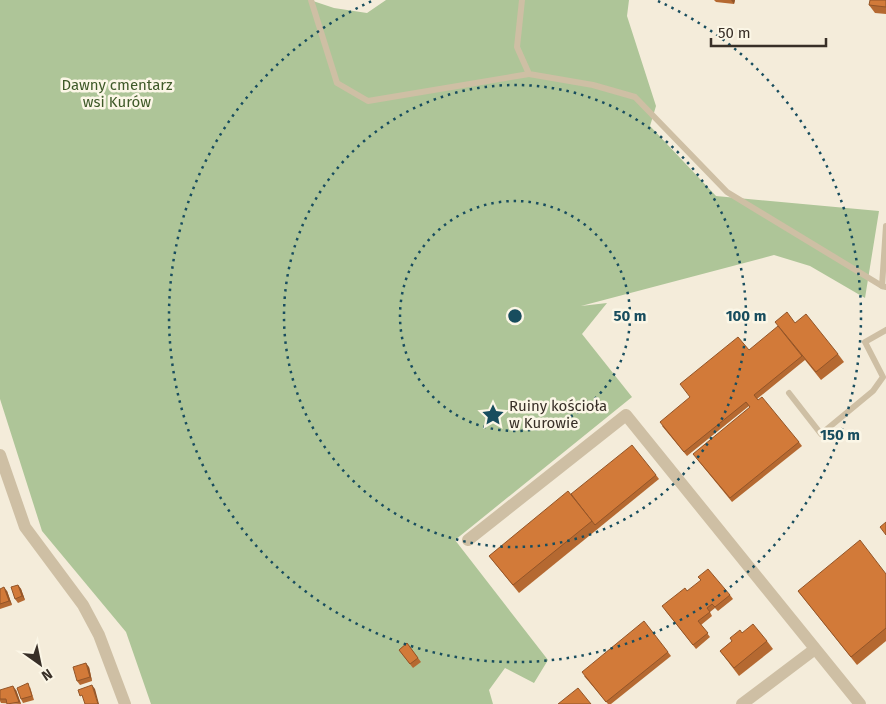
<svg xmlns="http://www.w3.org/2000/svg" width="886" height="704" viewBox="0 0 886 704" font-family="'Fira Sans',sans-serif">
<style>
.green{fill:#aec598}
.lines{fill:none;stroke-linecap:round;stroke-linejoin:round}
.lane{stroke:#cebfa4;stroke-width:6}
.street{stroke:#cebfa4;stroke-width:12}
.wall{fill:#b56931}
.shaded-wall{fill:#935528}
.building{fill:#d27a39;stroke:#935528}
.ring{fill:none;stroke:#184d5e;stroke-width:2.5;stroke-dasharray:2.5 5}
.labels{text-anchor:middle;dominant-baseline:central;stroke-width:5;stroke-linejoin:round;paint-order:stroke}
.park-label{font-size:15px;fill:#3e5928;stroke:#fbf6e6}
.poi-label{font-size:15px;fill:#382f27;stroke:#fbf6e6;text-anchor:start}
.centre{fill:#184d5e;stroke:#fbf6e6;stroke-width:2.5}
.ring-label{font-size:15px;text-anchor:middle;font-weight:bold;fill:#184d5e;stroke:#fbf6e6;stroke-width:5;stroke-linejoin:round;paint-order:stroke}
</style>
<rect width="100%" height="100%" fill="#f4ecda"/>
<polygon class="green" points="0,0 310,0 334,8 367,13 386,0 629,0 627,16 656,106 650,126 716,196 879,211 865,298 810,266 774,255 581,306 607,303 582,334 632,397 455,540 548,660 534,683 505,668 489,690 493,704 151,704 126,632 42,531 0,399"/>
<g class="lines">
<g class="lane">
<polyline points="311,0 337,83 368,101 529,74"/>
<polyline points="522,0 517,47 529,74 593,85 635,97 727,192 882,286"/>
<polyline points="886,287 882,286 886,226"/>
<polyline points="789,393 821,434 873,391 883,377 865,342 886,330"/>
</g>
<g class="street">
<polyline points="0,455 25,527 83,605 99,635 125,704"/>
<polyline points="468,540 626,415 860,704"/>
<polyline points="742,704 815,649"/>
</g>
</g>
<g class="wall">
<polygon points="714,0 735,0 734,4 716,2"/>
<polygon points="886,0 886,14 875,13 869,5"/>
<polygon points="795,323 838,354 844,362 821,380 805,360 757,399 799,442 802,446 732,502 696,458 750,407 749,406 687,456 662,426 749,350"/>
<polygon points="656,475 659,479 519,593 489,556 571,494"/>
<polygon points="886,574 886,641 857,665 798,591"/>
<polygon points="18,585 21,589 25,600 18,603 15,599"/>
<polygon points="0,589 7,591 12,605 0,609"/>
<polygon points="687,591 730,595 733,599 718,611 715,608 710,612 712,616 701,625 710,637 696,649 665,610"/>
<polygon points="742,633 767,641 773,649 739,676 720,651"/>
<polygon points="407,643 421,662 413,668 399,650"/>
<polygon points="668,652 671,656 611,704 608,704 584,676"/>
<polygon points="89,667 92,681 80,685 77,681"/>
<polygon points="30,687 34,700 23,703 21,699"/>
<polygon points="0,690 16,690 21,704 1,703 0,701"/>
</g>
<g class="shaded-wall">
<polygon points="731,0 735,0 734,4"/>
<polygon points="18,585 21,589 25,600 22,596"/>
<polygon points="4,587 7,591 12,605 9,601"/>
<polygon points="86,663 89,667 92,681 90,677"/>
<polygon points="92,685 95,689 99,704 98,704"/>
<polygon points="13,686 16,690 21,704 19,702"/>
</g>
<g class="building">
<polygon points="870,0 886,0 886,7 869,5"/>
<polygon points="787,312 795,323 806,314 838,354 816,372 775,322"/>
<polygon points="778,326 802,356 754,395 758,400 762,397 799,442 730,498 693,454 750,407 746,402 684,452 660,422 690,397 680,384 738,337 749,350"/>
<polygon points="632,445 656,475 595,525 571,494"/>
<polygon points="568,491 592,521 513,585 489,556"/>
<polygon points="886,522 886,535 880,527"/>
<polygon points="860,540 886,574 886,628 851,657 798,591"/>
<polygon points="708,569 730,595 715,607 712,604 707,608 710,612 698,621 708,633 693,645 662,606 685,588 687,591 701,580 698,577"/>
<polygon points="18,585 22,596 15,599 11,587"/>
<polygon points="4,587 9,601 0,604 0,589"/>
<polygon points="644,621 668,652 606,702 582,672"/>
<polygon points="753,624 767,641 734,668 720,651 732,641 730,638 740,630 742,633"/>
<polygon points="407,643 418,658 410,664 399,650"/>
<polygon points="86,663 90,677 77,681 73,667"/>
<polygon points="28,683 32,696 21,699 17,688"/>
<polygon points="92,685 98,704 85,704 82,695 80,696 78,690"/>
<polygon points="13,686 19,702 7,704 6,699 0,699 0,690"/>
<polygon points="578,688 591,704 558,704"/>
</g>
<g class="ring">
<circle cx="515" cy="316" r="115"/>
<circle cx="515" cy="316" r="231"/>
<path d="M658 1A346 346 0 1 1 372 1"/>
</g>
<defs>
<symbol id="sight-bare" viewBox="-9 -9 18 18"><path d="M0-6L1.8-2.2L6-1.7L2.9 1.2L3.7 5.4L0 3.3L-3.7 5.4L-2.9 1.2L-6-1.7L-1.8-2.2Z" fill="#184d5e" stroke="#fbf6e6" stroke-width="2.5" paint-order="stroke"/></symbol>
</defs>
<g fill-rule="evenodd">
<use href="#sight-bare" x="477" y="399" width="32" height="32"/>
</g>
<g class="labels">
<g class="park-label">
<text x="117" y="85">Dawny cmentarz<tspan x="117" dy="17">wsi Kurów</tspan></text>
</g>
<g class="poi-label">
<text x="509" y="406">Ruiny kościoła<tspan x="509" dy="17">w Kurowie</tspan></text>
</g>
</g>
<circle cx="515" cy="316" r="8" class="centre"/>
<g class="ring-label">
<text x="630" y="321">50 m</text>
<text x="746" y="321">100 m</text>
<text x="840" y="440">150 m</text>
</g>
<g transform="translate(40 664) rotate(147)" stroke="#fbf6e6" stroke-width="4" paint-order="stroke">
<path d="M0-4L9 19L0 12L-9 19Z" fill="#382f27"/>
<text y="-8" font-size="14" font-weight="bold" text-anchor="middle" fill="#382f27">N</text>
</g>
<path d="M711 38v8h115v-8" fill="none" stroke="#382f27" stroke-width="2.5"/>
<text x="718" y="38" font-size="15" fill="#382f27" stroke="#fbf6e6" stroke-width="4" paint-order="stroke">50 m</text>
</svg>
